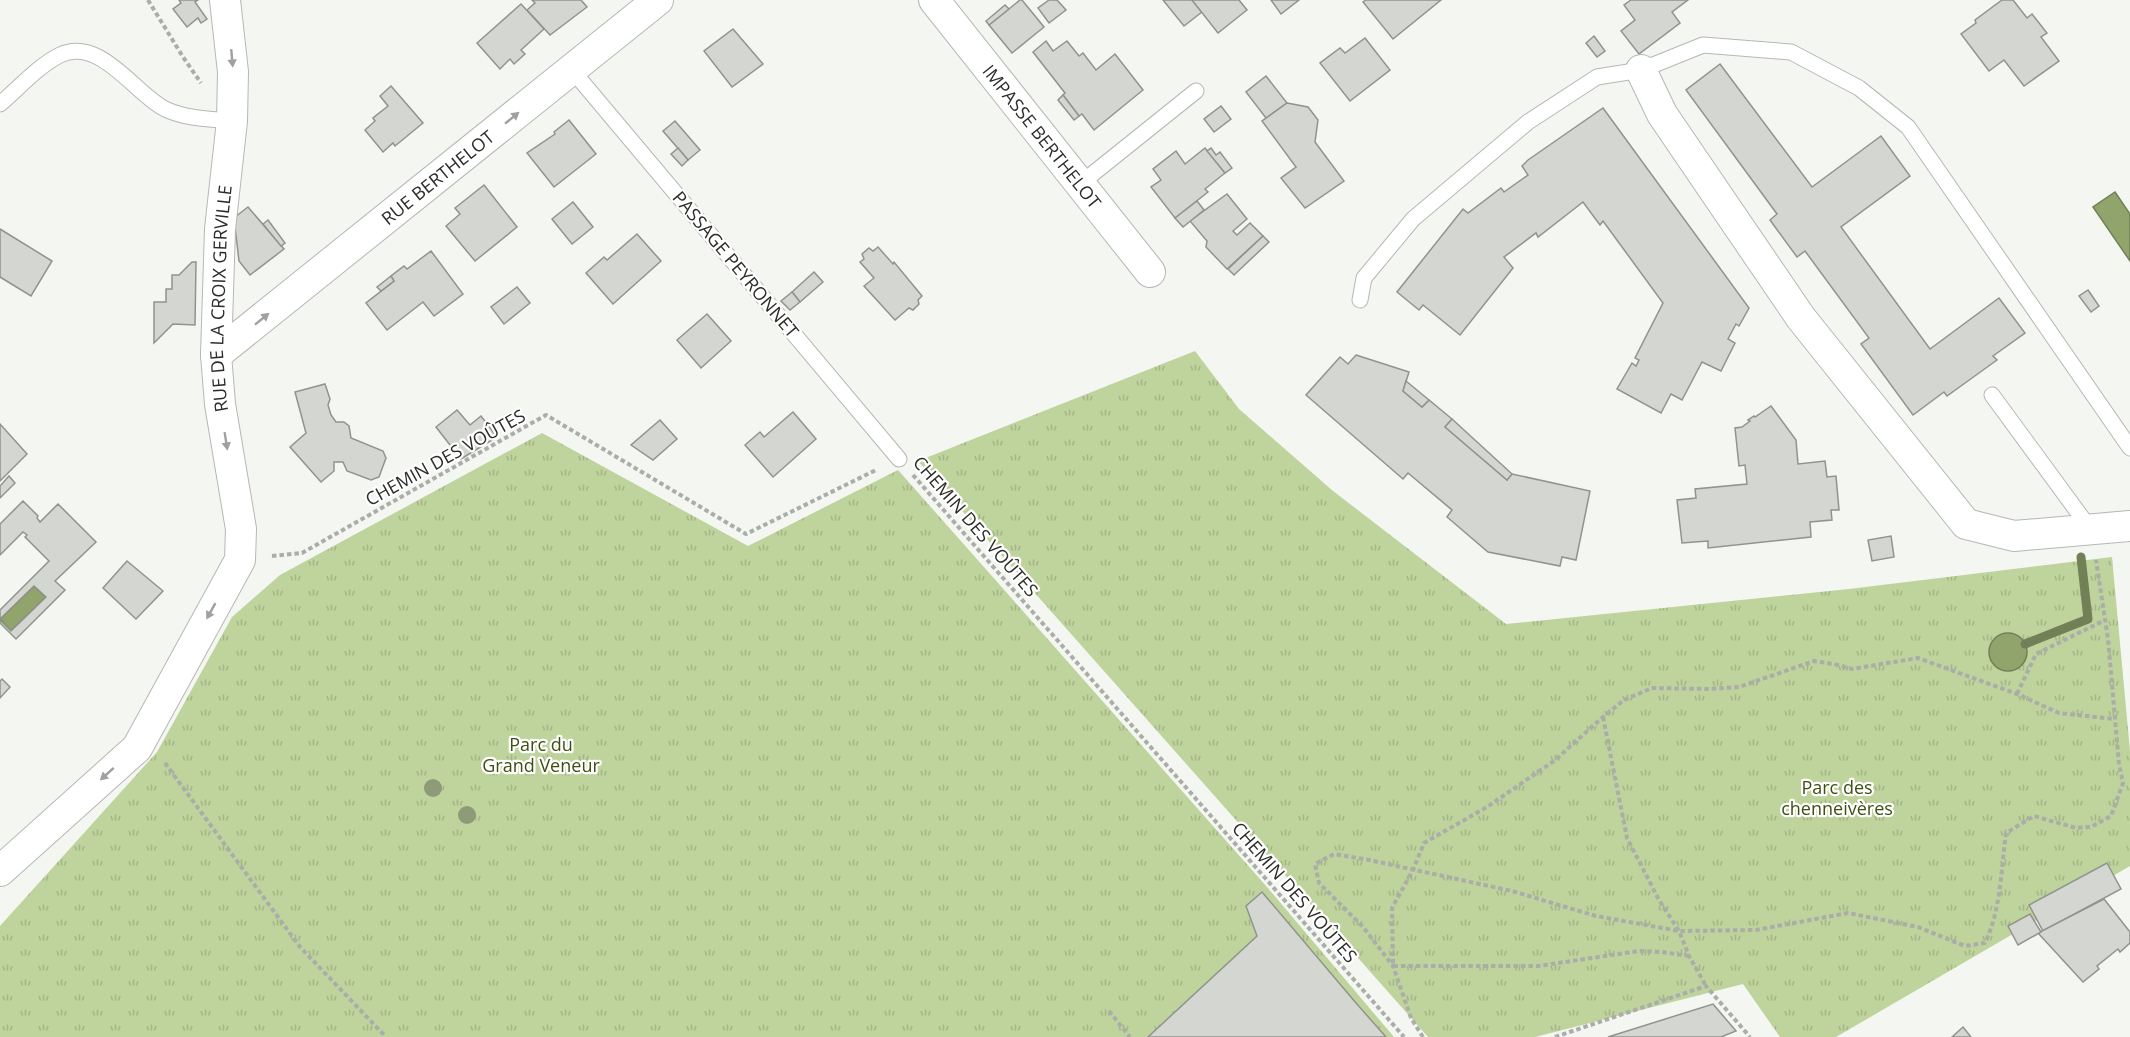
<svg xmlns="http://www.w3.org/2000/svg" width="2130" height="1037" viewBox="0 0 2130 1037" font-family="'Open Sans',sans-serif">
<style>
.park{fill:url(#park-tufts)}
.water{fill:#90a46c;stroke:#728058;stroke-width:1.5}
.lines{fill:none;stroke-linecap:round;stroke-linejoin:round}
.stream{stroke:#728058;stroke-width:9}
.building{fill:#d4d6d1;stroke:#91938e;stroke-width:1.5}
.lane-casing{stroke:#b6b8b3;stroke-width:17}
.street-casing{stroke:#b6b8b3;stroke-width:32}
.path{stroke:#abada9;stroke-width:4;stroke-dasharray:4.5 3;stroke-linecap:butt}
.lane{stroke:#fff;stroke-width:15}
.street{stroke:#fff;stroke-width:30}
.tree{fill:#8f9a76}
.oneway{fill:#a0a09f}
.labels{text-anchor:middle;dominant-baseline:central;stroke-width:4.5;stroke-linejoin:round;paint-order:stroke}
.street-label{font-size:18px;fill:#2c2c2a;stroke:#fff}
.park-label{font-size:18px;fill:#3d4f11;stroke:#fff}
</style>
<defs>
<pattern id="park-tufts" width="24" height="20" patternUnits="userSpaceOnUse" patternTransform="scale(1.5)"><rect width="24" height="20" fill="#bfd39c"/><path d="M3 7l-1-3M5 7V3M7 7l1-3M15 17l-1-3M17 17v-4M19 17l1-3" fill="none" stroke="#a4b587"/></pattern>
</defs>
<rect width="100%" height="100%" fill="#f4f6f1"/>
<g class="park">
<polygon points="1195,351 1239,409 1333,491 1506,624 1849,589 2112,557 2130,751 2130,866 1836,1037 1780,1037 1743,984 1535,1037 1428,1037 918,461"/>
<polygon points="542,433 748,546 898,470 1267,887 1394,1037 0,1037 0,926 157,752 232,617 280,575"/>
</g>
<g class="water">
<polygon points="2115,192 2130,214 2130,261 2093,207"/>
<polygon points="34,586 46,597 11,631 0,619"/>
<circle cx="2008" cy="652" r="19"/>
</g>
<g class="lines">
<polyline class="stream" points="2025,644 2088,619 2081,557"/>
</g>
<g class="building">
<polygon points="179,0 198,0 195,2 207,19 201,23 198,18 187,27 173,9 181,3"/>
<polygon points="532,0 581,0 587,7 550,35 527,10 535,3"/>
<polygon points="1020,0 1022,0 1044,27 1012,53 989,25"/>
<polygon points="1049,0 1057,0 1066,10 1049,23 1038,8"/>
<polygon points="1163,0 1192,0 1202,12 1184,26"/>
<polygon points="1192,0 1239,0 1247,10 1218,33"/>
<polygon points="1271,0 1299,0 1281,14"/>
<polygon points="1366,0 1441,0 1393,39 1363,2"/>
<polygon points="1631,0 1688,0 1672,12 1680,23 1639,54 1621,31 1635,20 1624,5"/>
<polygon points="2002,0 2013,0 2027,18 2032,14 2047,33 2041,37 2059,61 2024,86 2004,60 1989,71 1961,34 1976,23 1975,20"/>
<polygon points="521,4 544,29 521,50 525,54 514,64 510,59 500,69 477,43"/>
<polygon points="1005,5 1009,9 989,25 986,21"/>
<polygon points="733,29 763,64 732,87 704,51"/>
<polygon points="1594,36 1605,51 1597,57 1586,43"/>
<polygon points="1365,38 1390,70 1350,101 1320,63 1340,48 1345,53"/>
<polygon points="1046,41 1053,51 1067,41 1079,56 1083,53 1096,70 1115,54 1143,90 1094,130 1082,114 1079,116 1063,95 1065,93 1033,52"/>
<polygon points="1720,64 1812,187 1881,136 1910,176 1841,227 1930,349 1999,298 2025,333 1993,356 1997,360 1947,396 1944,392 1913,415 1861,344 1869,338 1805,251 1797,257 1770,220 1777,214 1686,90"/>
<polygon points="1266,76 1287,103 1266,118 1246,92"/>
<polygon points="391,86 423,123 395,146 393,143 383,152 365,130 375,121 373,118 388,106 380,96"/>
<polygon points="1063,95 1079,116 1074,120 1058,100"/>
<polygon points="1287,103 1308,107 1318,120 1315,142 1344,181 1305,208 1281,178 1296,167 1262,121"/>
<polygon points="1221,106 1231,119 1214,132 1204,119"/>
<polygon points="1603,108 1749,308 1739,326 1736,324 1728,339 1735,343 1721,371 1702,362 1682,400 1671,394 1661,413 1617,389 1632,363 1636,366 1639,360 1635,358 1663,303 1603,221 1600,225 1583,202 1538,237 1536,233 1504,257 1513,268 1460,335 1423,305 1419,310 1397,292 1463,209 1468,213 1501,188 1504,192 1528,175 1522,166 1528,160"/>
<polygon points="569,120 596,154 554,187 527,153 555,134 554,132"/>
<polygon points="675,121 700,150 688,160 663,131"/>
<polygon points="678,148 688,160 682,166 671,154"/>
<polygon points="1205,148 1225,173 1205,189 1208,192 1175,218 1151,187 1161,180 1153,169 1176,151 1185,164"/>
<polygon points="1211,148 1216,155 1220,152 1232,168 1225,173 1207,151"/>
<polygon points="484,185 517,227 475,261 446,226 460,214 455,208"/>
<polygon points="1227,194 1247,219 1233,231 1237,235 1250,223 1263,236 1227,269 1206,247 1207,241 1190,221"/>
<polygon points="1197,201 1204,210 1183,227 1175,218"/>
<polygon points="573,202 593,227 572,244 552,219"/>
<polygon points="248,207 284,249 250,275 239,261 235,227 235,217"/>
<polygon points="268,220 285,243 281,246 263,224"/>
<polygon points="0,229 52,261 31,296 0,277"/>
<polygon points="637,234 661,261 613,304 586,273 604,257 607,260"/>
<polygon points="1263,236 1269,242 1234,275 1228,269"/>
<polygon points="878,247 893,264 894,262 922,296 918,300 919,304 913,310 909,308 895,320 864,286 874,278 860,262 864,259 862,254 869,248 873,251"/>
<polygon points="431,251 463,294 434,316 423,302 387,330 366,303 394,281 391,276 404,266 407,269"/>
<polygon points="192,262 196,262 195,325 173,324 154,343 154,302 166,302 166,289 172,289 172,275 179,275"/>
<polygon points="814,272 823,282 800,302 792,292"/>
<polygon points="391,276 394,281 381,291 377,287"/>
<polygon points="517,287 530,303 504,324 491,307"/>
<polygon points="2088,290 2099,306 2091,312 2079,296"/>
<polygon points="792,292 800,302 790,310 781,301"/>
<polygon points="707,314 731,341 701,368 677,340"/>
<polygon points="1356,355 1409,372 1403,391 1422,407 1429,400 1452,419 1445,427 1507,480 1512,474 1590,491 1576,560 1562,557 1560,566 1488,552 1447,517 1452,510 1408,473 1403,479 1306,395 1340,357 1348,364"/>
<polygon points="1406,381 1429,400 1422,407 1403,391"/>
<polygon points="325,384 330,399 328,405 331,415 336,422 344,422 349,426 351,438 383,451 386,458 379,477 371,480 347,471 343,462 334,462 334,471 321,482 290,447 306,433 295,392"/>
<polygon points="1771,406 1796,440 1798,464 1825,461 1827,477 1836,476 1839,510 1831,510 1832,520 1810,522 1811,537 1708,548 1708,541 1682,543 1677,500 1696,498 1695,489 1747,484 1745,465 1739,466 1735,428 1742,427 1750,421 1748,420 1754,416 1755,417"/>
<polygon points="457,410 470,425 481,416 497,437 461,459 436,427"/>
<polygon points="793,412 816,439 773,477 745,445 760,432 764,437"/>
<polygon points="1452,419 1512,474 1507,480 1445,427"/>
<polygon points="660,420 677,439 653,460 631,445"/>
<polygon points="0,424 27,454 0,481"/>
<polygon points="9,476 15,483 0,498 0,486"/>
<polygon points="23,501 38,516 37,518 40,522 58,504 96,542 55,581 65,590 16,639 0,623 0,620 11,631 46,597 34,586 0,619 0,610 49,561 25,537 27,535 23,532 0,555 0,524"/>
<polygon points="1891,536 1894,557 1872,561 1868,540"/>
<polygon points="127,561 163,591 136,619 103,588"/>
<polygon points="2,679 10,687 0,698 0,681"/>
<polygon points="2107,863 2121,889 2043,931 2029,905"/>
<polygon points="1262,892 1356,1003 1386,1037 1148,1037 1257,936 1246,906"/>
<polygon points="2104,899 2130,932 2130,943 2120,952 2118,949 2097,966 2099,969 2083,982 2038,933"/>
<polygon points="2030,914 2041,932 2018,945 2008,926"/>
<polygon points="1713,1004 1736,1031 1721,1037 1608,1037"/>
<polygon points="1963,1027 1971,1037 1952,1037"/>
</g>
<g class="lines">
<defs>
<g id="lane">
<polyline points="572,70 899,459"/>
<path d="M0,104C19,88 38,66 60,55C100,36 135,94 165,109C187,119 209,119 232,121"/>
<polyline points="1080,184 1196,91"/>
<polyline points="1360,300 1364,278 1413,219 1528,122 1597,77 1641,70 1703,45 1791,52 1859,88 1908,127 2130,448"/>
<polyline points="1992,395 2091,530"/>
</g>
<g id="street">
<path id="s1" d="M934,0L1150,272"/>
<polyline points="1641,70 1662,114 1801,318 1966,524 2014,536 2130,526"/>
<path id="s2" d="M216,355L658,0"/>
<path id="s3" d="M0,871L137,748L240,560L241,529L220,404L216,355L220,229L232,121L233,72L225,0"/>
</g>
</defs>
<use href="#lane" class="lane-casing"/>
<use href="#street" class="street-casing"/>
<g class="path">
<polyline points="148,0 183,57 201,83"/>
<polyline points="913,475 1404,1037"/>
<polyline points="272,556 302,553 546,415 746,534 876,470"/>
<polyline points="2017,694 2036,654 2105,620"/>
<polyline points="1603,717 1627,838 1659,900 1679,931 1689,956 1706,986"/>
<polyline points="165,763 300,947 386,1037"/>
<polyline points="1689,956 1662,952 1639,951 1538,966 1393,966 1392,908 1413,870 1424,843 1487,807 1554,761 1603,717 1624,700 1652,688 1709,689 1739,687 1814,661 1834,664 1852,669 1918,658 2017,694 2059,713 2114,719"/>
<polyline points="1109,1011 1130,1037"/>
<path d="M1423,1037L1411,1018L1393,966L1363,927L1319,883L1315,864L1334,854L1369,860L1512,891L1596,916L1679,931L1756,930L1848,913L1918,927L1965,946L1985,943C2001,910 2001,870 2006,833L2034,816L2076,828L2091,827L2111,816L2123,783L2119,764L2108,639L2096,560"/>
<polyline points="1555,1037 1706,986 1750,1037"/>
</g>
<use href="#lane" class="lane"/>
<use href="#street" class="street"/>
</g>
<g class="tree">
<circle cx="433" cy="788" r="9"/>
<circle cx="467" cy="815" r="9"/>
</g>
<defs><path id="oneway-solid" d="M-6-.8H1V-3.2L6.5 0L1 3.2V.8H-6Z" transform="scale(1.5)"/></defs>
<g class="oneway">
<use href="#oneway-solid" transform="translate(232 58) rotate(85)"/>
<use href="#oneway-solid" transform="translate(512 118) rotate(-39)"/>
<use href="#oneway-solid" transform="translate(262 319) rotate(-39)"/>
<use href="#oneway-solid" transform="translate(226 441) rotate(81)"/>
<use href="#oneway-solid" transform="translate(211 611) rotate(119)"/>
<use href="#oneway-solid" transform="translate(107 774) rotate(138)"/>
</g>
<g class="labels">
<g class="street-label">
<text stroke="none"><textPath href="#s1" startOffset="174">IMPASSE BERTHELOT</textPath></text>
<text stroke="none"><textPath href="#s2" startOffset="284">RUE BERTHELOT</textPath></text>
<text transform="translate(736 264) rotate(50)">PASSAGE PEYRONNET</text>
<text stroke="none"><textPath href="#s3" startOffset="662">RUE DE LA CROIX GERVILLE</textPath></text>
<text transform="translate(445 457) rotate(-29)">CHEMIN DES VOÛTES</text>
<text transform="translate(976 526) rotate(49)">CHEMIN DES VOÛTES</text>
<text transform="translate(1295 892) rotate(49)">CHEMIN DES VOÛTES</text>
</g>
<g class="park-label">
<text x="541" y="744">Parc du<tspan x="541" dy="21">Grand Veneur</tspan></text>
<text x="1837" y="787">Parc des<tspan x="1837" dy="21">chenneivères</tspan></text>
</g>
</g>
</svg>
